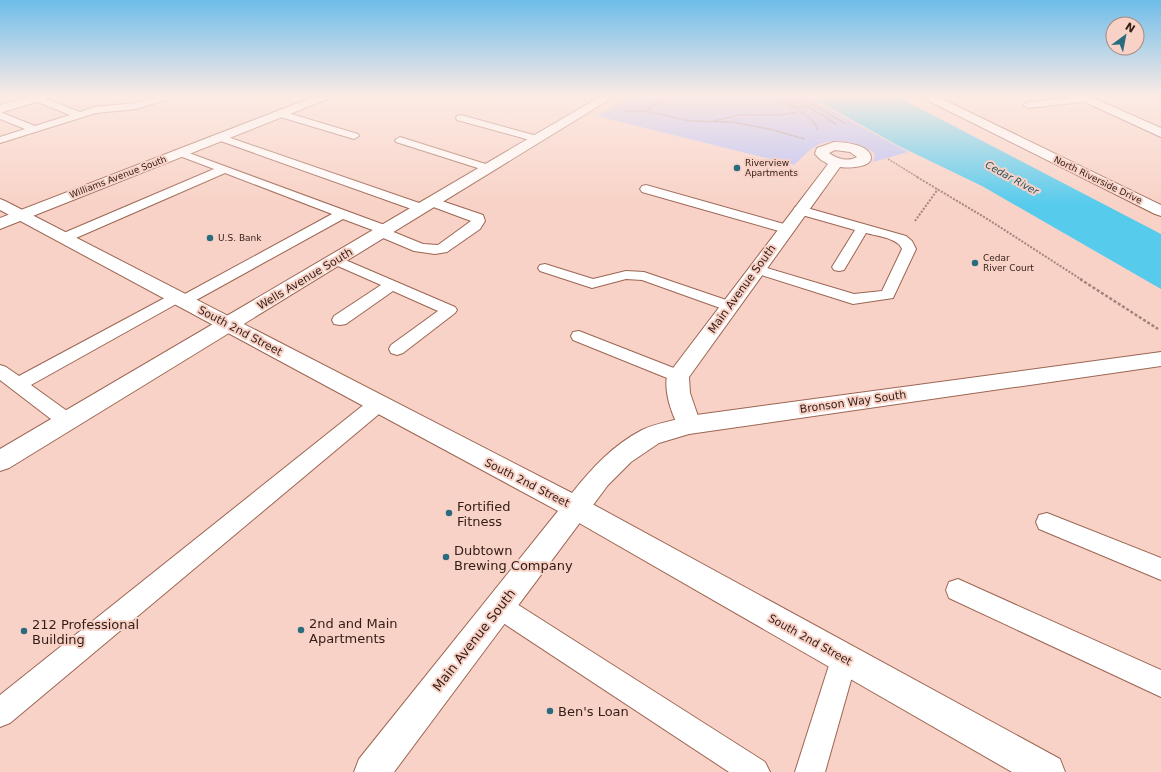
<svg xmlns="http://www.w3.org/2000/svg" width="1161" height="772" viewBox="0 0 1161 772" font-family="'DejaVu Sans',sans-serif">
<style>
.green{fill:#b9bff6}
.water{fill:#57cbec}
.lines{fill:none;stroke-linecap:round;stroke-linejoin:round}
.service-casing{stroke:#9c6553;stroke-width:2}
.minor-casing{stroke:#9c6553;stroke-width:2}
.tertiary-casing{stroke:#9c6553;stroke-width:2}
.secondary-casing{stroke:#9c6553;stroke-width:2}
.path-far2{stroke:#a3837a;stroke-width:1.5;stroke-dasharray:2 1;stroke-linecap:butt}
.path-far1{stroke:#a3837a;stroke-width:2;stroke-dasharray:2 1.5;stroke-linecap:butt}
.path{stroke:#a3837a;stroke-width:2.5;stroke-dasharray:3 2;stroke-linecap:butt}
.service{fill:#fff;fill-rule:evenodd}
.minor{fill:#fff;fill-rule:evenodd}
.tertiary{fill:#fff;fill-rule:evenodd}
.secondary{fill:#fff;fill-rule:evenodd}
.poi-dot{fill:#2a6c7f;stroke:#f8d2c6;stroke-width:1.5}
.labels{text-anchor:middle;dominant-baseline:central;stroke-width:4;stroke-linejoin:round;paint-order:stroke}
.far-poi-label{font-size:9px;fill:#331c15;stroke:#f8d2c6;text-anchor:start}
.far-street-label{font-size:9px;fill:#331c15;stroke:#f8d2c6}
.far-water-label{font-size:10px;font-style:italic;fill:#1f515f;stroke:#f8d2c6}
.street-label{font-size:11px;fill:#331c15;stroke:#f8d2c6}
.near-poi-label{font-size:13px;fill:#331c15;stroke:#f8d2c6;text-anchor:start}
.near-street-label{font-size:13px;fill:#331c15;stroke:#f8d2c6}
</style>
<rect width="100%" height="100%" fill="#f8d2c6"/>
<path class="green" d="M630,96H805L908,152L873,162L875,154C862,142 834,137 818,145C809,149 802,158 794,165L597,116Z"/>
<polygon class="water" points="809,96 896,96 1161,234 1161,289 982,186 899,146"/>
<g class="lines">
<defs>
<g id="service">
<polygon points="26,96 39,96 80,112 95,107 135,103 160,96 174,96 172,98 136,109 96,113 0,143 0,137 25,129 0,119 0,112 35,126 70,115 28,98"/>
<polygon points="1088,96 1091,97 1093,99 1091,101 1028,108 1023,105 1028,102"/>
<polygon points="281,111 358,134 359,136 354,139 277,116 276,114 277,112"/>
<polygon points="461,115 541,137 542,139 537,142 457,120 456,118 457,116"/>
<polygon points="219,134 425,205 427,208 425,211 417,211 215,139 214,137 215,135"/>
<polygon points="400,137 492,166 494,168 492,170 484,170 396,142 395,140"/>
<polygon points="181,150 390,227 392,230 391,231 423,244 438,245 471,221 428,205 426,202 428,199 436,199 483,215 485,221 480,229 447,252 435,254 414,251 376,235 375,231 343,219 189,304 184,306 178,303 31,385 74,416 77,421 74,426 67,428 60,426 0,380 0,365 6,367 19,376 172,294 177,292 183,295 332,214 225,173 69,241 59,241 57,238 59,235 214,169 177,155 175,153 177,151"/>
<polygon points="646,185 791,226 793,229 791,232 786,233 642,192 640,189 642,186"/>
<path d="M800,206L906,236L912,241L916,249L893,298L853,304L752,272L750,269L752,266L757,265L854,294L882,291L902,249C898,238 877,236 866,233L844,270L839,271L834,270L832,267L855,230L795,213L794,210L795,207Z"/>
<polygon points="336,256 455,307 457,310 455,313 403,353 397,355 391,353 389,349 391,345 438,311 393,291 346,324 340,325 334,324 332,320 334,316 381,285 331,263 329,260 331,257"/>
<polygon points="545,264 593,279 626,271 644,272 735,303 737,306 735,309 729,311 723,309 642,280 626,279 592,288 540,271 538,268 540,265"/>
<polygon points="579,331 684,372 687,376 684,380 678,382 672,380 573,340 571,336 573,332"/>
<polygon points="378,397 385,399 387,404 385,409 10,723 0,727 0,695 371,399"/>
<polygon points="1047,513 1161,558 1161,580 1039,529 1036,522 1039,515"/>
<polygon points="958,579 1161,670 1161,697 949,598 946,590 949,582"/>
<polygon points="500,595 509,599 765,762 770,772 729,772 491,615 488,607 491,599"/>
<polygon points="844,646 853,650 857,659 825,772 795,772 831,659 835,650"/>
</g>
<g id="minor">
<polygon points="33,96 51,96 49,98 0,113 0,105"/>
<polygon points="921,96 936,96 1161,205 1161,216 1155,214 923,98"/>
<polygon points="1074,96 1089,96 1161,128 1161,137 1076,98"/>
<path d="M834,142C843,142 869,144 871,157C872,168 847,168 840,167L689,377L690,393L701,425L697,431L689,434L681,431C672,416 664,393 667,376L828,164L821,160L815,154L817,148ZM835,150L850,152L857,157C848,162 837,159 829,153Z"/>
</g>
<g id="tertiary">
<polygon points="316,96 332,96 330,98 0,229 0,218"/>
<polygon points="601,96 615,96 9,468 0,471 0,449"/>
<polygon points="576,497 585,500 1060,759 1065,772 1012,772 567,516 563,508 567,500"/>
</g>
<path id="secondary" d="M0,199L5,201L572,493C592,468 613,445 642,430C656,423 674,421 689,416L1161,352V366L689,434L659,443L631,462L608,485L394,772H354L359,759L558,511L0,210Z"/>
</defs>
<use href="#service" class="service-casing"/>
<use href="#minor" class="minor-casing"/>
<use href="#tertiary" class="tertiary-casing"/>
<use href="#secondary" class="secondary-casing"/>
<g class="path-far2">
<path d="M771,96C786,104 811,113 818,130"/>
<polyline points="799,96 844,123"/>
<polyline points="784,103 805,100"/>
<polyline points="788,106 809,107 836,124"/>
<polyline points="625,111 645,111 690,121 732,122 769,129 805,139"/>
<polyline points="645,111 667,96"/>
<polyline points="715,121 738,115 778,115 798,112"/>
<polyline points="888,159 919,178"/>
</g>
<g class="path-far1">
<polyline points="917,177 989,220 1082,280"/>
<polyline points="915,221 938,189"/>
</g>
<polyline class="path" points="1080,279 1158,329"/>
<use href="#service" class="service"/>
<use href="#minor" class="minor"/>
<use href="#tertiary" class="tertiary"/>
<use href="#secondary" class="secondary"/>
</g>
<linearGradient id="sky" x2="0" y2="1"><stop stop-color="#6ebdea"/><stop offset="0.47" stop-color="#fcebe5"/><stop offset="1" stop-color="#fcebe5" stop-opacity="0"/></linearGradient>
<rect width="1161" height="204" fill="url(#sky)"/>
<g class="poi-dot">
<circle cx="737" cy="168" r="4"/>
<circle cx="210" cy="238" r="4"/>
<circle cx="975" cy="263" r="4"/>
<circle cx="449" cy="513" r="4"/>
<circle cx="446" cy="557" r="4"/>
<circle cx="301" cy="630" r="4"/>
<circle cx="24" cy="631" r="4"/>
<circle cx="550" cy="711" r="4"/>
</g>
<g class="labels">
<g class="far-poi-label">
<text x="745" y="163">Riverview<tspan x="745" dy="10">Apartments</tspan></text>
<text x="218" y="238">U.S. Bank</text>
<text x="983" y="258">Cedar<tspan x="983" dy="10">River Court</tspan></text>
</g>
<g class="far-street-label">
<text transform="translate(118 177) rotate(-21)">Williams Avenue South</text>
<text transform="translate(1098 180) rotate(26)">North Riverside Drive</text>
</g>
<g class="far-water-label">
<text transform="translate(1012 178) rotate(29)">Cedar River</text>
</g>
<g class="street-label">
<text transform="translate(305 279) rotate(-31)">Wells Avenue South</text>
<text transform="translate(742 289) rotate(-54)">Main Avenue South</text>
<text transform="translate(240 331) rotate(28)">South 2nd Street</text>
<text transform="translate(853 402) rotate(-8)">Bronson Way South</text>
<text transform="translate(527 483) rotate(27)">South 2nd Street</text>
<text transform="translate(810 640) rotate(29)">South 2nd Street</text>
</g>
<g class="near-poi-label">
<text x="457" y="506">Fortified<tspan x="457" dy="15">Fitness</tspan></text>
<text x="454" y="550">Dubtown<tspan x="454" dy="15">Brewing Company</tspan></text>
<text x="309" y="623">2nd and Main<tspan x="309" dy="15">Apartments</tspan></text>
<text x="32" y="624">212 Professional<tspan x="32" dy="15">Building</tspan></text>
<text x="558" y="711">Ben's Loan</text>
</g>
<g class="near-street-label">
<text transform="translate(474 640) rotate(-52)">Main Avenue South</text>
</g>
</g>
<g transform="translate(1125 36) rotate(32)"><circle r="19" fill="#f8d2c6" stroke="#a9897f"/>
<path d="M0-3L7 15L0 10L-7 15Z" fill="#2a6c7f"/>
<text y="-6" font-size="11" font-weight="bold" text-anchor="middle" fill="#331c15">N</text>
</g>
</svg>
